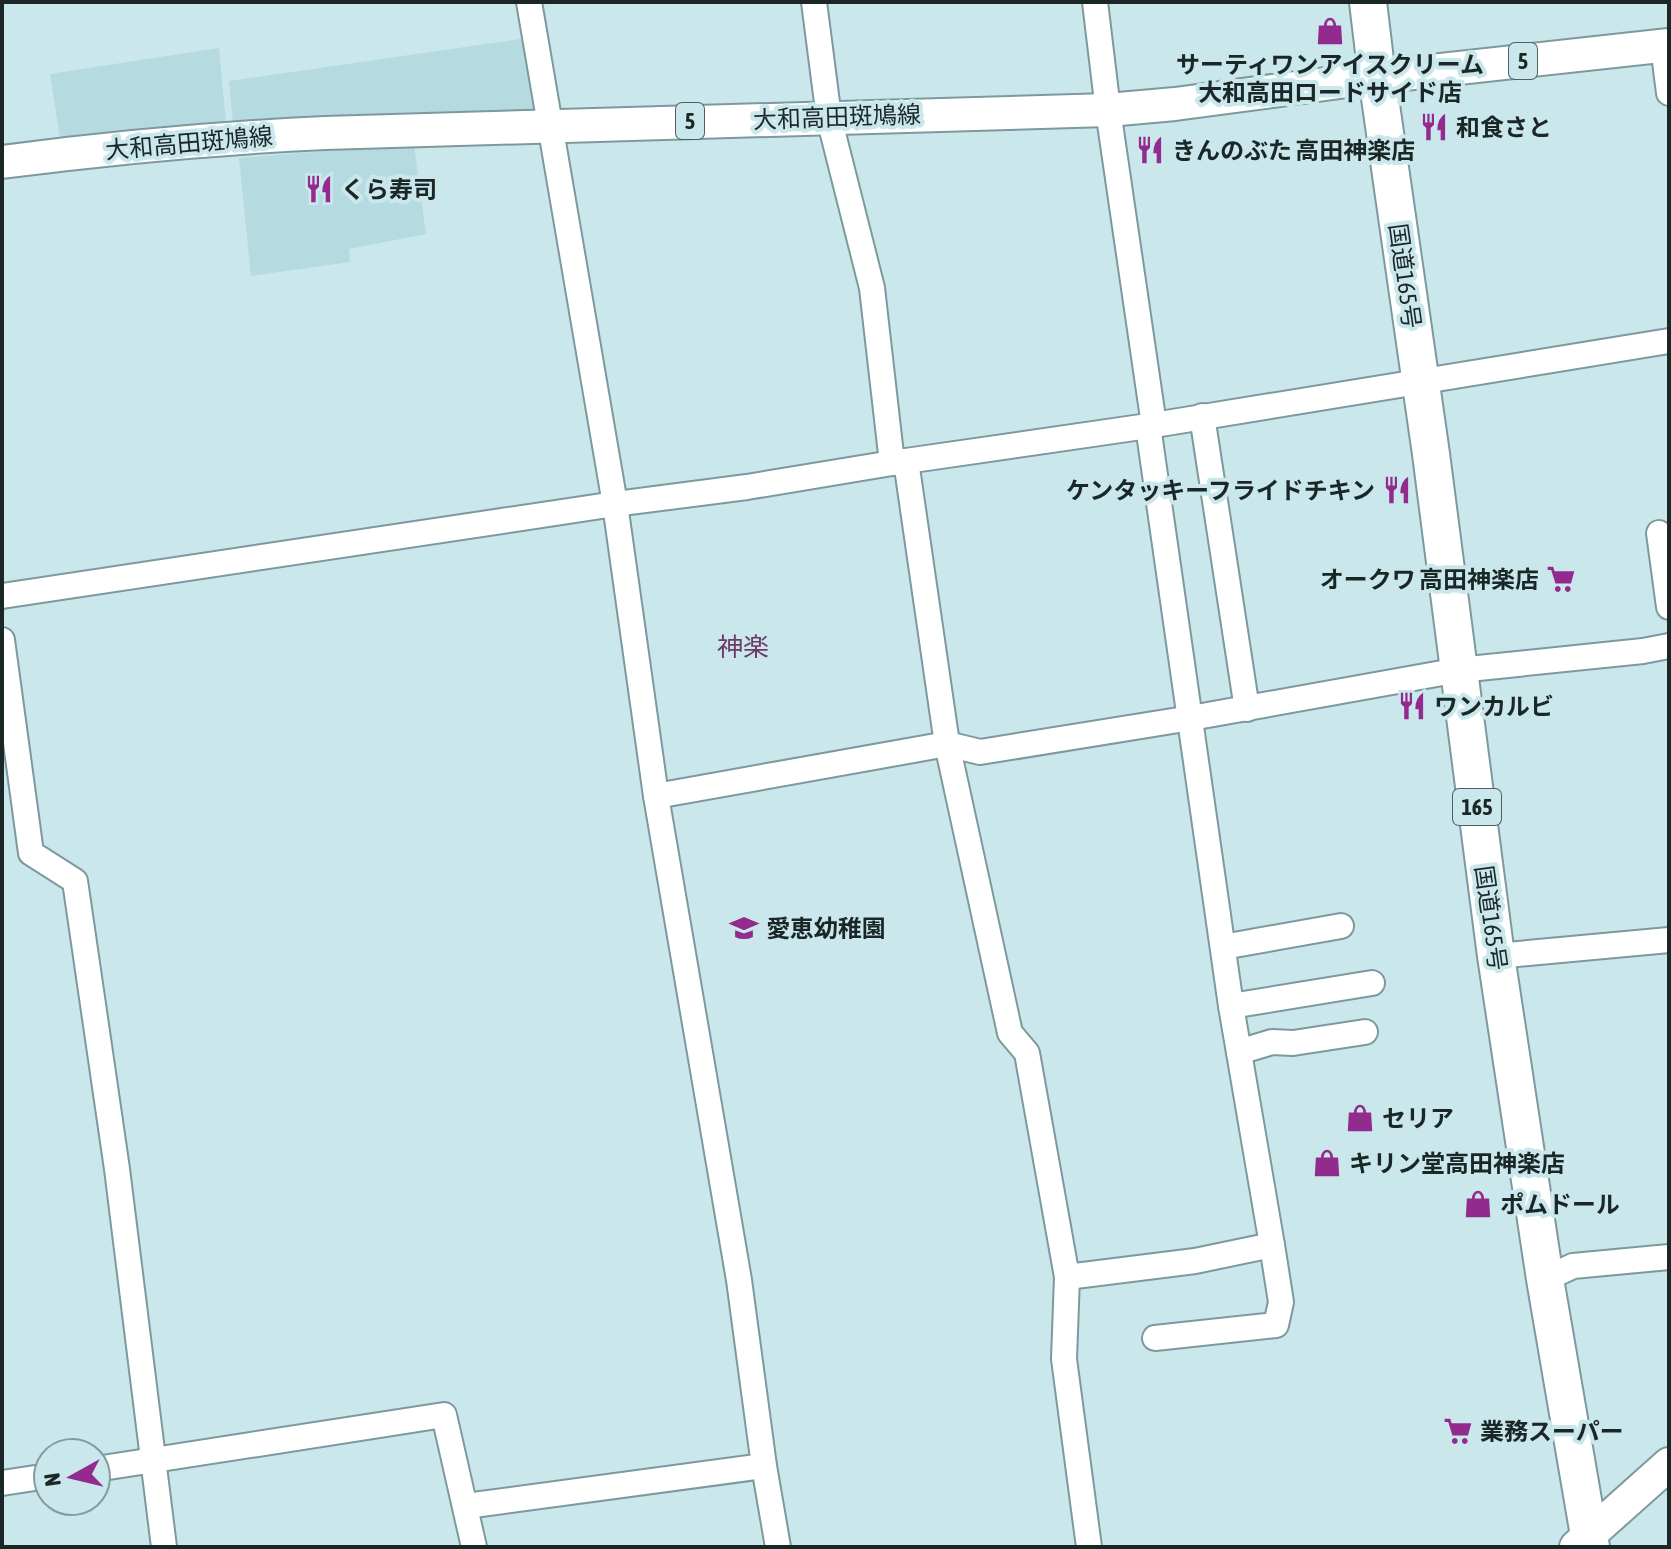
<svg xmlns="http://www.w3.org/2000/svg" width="1671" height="1549" viewBox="0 0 1671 1549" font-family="'Asap Condensed','Noto Sans JP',sans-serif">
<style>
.built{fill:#b5dae0}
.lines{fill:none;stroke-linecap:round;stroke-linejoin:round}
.minor-casing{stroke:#7d999d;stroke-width:28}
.major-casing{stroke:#7d999d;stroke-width:36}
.highway-casing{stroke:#7d999d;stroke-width:40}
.minor{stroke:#fff;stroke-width:24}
.major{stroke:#fff;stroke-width:32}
.highway{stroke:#fff;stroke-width:36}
.labels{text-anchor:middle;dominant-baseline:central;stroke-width:8;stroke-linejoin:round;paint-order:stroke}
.shield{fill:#cae8ec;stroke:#506062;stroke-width:2}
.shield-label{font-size:22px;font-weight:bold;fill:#1b2627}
.poi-label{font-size:24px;font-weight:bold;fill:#1b2627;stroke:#cae8ec;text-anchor:start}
.street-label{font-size:24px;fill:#1b2627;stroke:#cae8ec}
.neighbourhood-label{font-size:26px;fill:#6d3969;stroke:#cae8ec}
</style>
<rect width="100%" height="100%" fill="#cae8ec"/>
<g class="built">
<polygon points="527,38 538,111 327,116 233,123 229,81"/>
<polygon points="219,48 226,123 60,138 50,74"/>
<polygon points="414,144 426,234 349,249 350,262 251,276 239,158"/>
</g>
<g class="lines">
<defs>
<g id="minor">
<polyline points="529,2 615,504 656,796 739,1280 764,1466 778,1547"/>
<polyline points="814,2 829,118 872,288 892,463 906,461 947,744 1010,1033 1027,1053 1067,1277 1064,1359 1089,1547"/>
<polyline points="1095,2 1108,110 1154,425"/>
<polyline points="1663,46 1669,93"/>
<polyline points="1202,416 1247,709"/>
<polyline points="906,461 1148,426 1669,341"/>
<polyline points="1659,533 1669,607"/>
<polyline points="2,596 615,504 747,487 892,463"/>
<polyline points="2,640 31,853 75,881 117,1169 164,1547"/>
<polyline points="656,796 947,744 980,752 1191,718 1459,670 1643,651 1669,646"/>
<polyline points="1223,947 1341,926"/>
<polyline points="1496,956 1669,940"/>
<polyline points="1231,1006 1372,983"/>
<polyline points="1239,1052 1272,1042 1293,1043 1365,1032"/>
<polyline points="1067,1277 1195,1261 1272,1245 1231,1006 1148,426"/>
<polyline points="1545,1279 1573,1266 1669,1257"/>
<polyline points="1155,1338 1276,1325 1281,1302 1272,1245"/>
<polyline points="96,1469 444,1415 474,1547"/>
<polyline points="2,1483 48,1476"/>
<polyline points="466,1506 764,1466"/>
</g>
<g id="major">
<path d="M2,162C109,148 217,138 325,133L1108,110L1175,104L1377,77L1669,45"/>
<polyline points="1576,1547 1669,1464"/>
</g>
<polyline id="highway" points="1368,2 1377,77 1431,454 1496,956 1545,1279 1591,1547"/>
</defs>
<use href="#minor" class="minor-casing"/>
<use href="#major" class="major-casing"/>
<use href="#highway" class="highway-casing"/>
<use href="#minor" class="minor"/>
<use href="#major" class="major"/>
<use href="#highway" class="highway"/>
</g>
<defs>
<symbol id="shop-bare" viewBox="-9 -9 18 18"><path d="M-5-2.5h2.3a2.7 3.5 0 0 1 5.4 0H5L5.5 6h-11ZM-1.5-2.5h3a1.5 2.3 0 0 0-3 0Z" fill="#932a8e" stroke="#cae8ec" stroke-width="2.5" paint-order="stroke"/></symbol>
<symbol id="restaurant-bare" viewBox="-9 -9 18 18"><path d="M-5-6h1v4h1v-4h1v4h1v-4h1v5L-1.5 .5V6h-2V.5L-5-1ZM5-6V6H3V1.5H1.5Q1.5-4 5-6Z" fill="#932a8e" stroke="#cae8ec" stroke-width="2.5" paint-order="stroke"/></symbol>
<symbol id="supermarket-bare" viewBox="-9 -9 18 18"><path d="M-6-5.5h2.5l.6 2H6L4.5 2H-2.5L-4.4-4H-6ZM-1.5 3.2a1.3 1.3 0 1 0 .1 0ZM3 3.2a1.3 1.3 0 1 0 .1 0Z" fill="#932a8e" stroke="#cae8ec" stroke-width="2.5" paint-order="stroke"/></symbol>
<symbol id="school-bare" viewBox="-9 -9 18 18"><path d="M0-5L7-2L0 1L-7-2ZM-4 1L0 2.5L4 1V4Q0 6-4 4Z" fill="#932a8e" stroke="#cae8ec" stroke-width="2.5" paint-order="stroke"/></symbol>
</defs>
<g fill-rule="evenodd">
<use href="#shop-bare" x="1310" y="11" width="40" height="40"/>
<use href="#restaurant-bare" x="1414" y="107" width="40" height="40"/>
<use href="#restaurant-bare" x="1130" y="130" width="40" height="40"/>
<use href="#restaurant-bare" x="299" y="169" width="40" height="40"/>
<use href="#restaurant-bare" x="1377" y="470" width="40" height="40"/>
<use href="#supermarket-bare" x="1541" y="559" width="40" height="40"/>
<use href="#restaurant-bare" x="1392" y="686" width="40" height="40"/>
<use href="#school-bare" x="724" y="908" width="40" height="40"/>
<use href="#shop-bare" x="1340" y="1098" width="40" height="40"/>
<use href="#shop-bare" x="1307" y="1143" width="40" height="40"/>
<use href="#shop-bare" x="1458" y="1184" width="40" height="40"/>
<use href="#supermarket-bare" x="1438" y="1411" width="40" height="40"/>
</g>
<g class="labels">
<g class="shield">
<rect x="1509" y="43" width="28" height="36" rx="6"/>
<rect x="676" y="103" width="28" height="36" rx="6"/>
<rect x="1453" y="789" width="48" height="36" rx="6"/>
</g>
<g class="shield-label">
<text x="1523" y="61">5</text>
<text x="690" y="121">5</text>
<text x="1477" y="807">165</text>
</g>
<g class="poi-label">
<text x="1330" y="64" text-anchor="middle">サーティワンアイスクリーム<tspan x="1330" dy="28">大和高田ロードサイド店</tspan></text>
<text x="1456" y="127">和食さと</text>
<text x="1172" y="150">きんのぶた 高田神楽店</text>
<text x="341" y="189">くら寿司</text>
<text x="1375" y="490" text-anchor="end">ケンタッキーフライドチキン</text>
<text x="1539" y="579" text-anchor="end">オークワ 高田神楽店</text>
<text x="1434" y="706">ワンカルビ</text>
<text x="766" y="928">愛恵幼稚園</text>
<text x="1382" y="1118">セリア</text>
<text x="1349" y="1163">キリン堂高田神楽店</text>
<text x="1500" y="1204">ポムドール</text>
<text x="1480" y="1431">業務スーパー</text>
</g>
<g class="street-label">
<text transform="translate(837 117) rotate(-2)">大和高田斑鳩線</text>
<text transform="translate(189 143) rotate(-5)">大和高田斑鳩線</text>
<text transform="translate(1405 276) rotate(82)">国道165号</text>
<text transform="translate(1491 918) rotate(82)">国道165号</text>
</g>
<g class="neighbourhood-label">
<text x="743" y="647">神楽</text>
</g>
</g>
<rect width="1671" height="1549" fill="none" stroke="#1b2627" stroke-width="8"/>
<g transform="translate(72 1477) rotate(262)"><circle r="38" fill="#cae8ec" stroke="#849a9d" stroke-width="2"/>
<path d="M0-6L14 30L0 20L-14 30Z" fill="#932a8e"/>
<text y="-12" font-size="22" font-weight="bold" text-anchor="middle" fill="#1b2627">N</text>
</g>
</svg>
